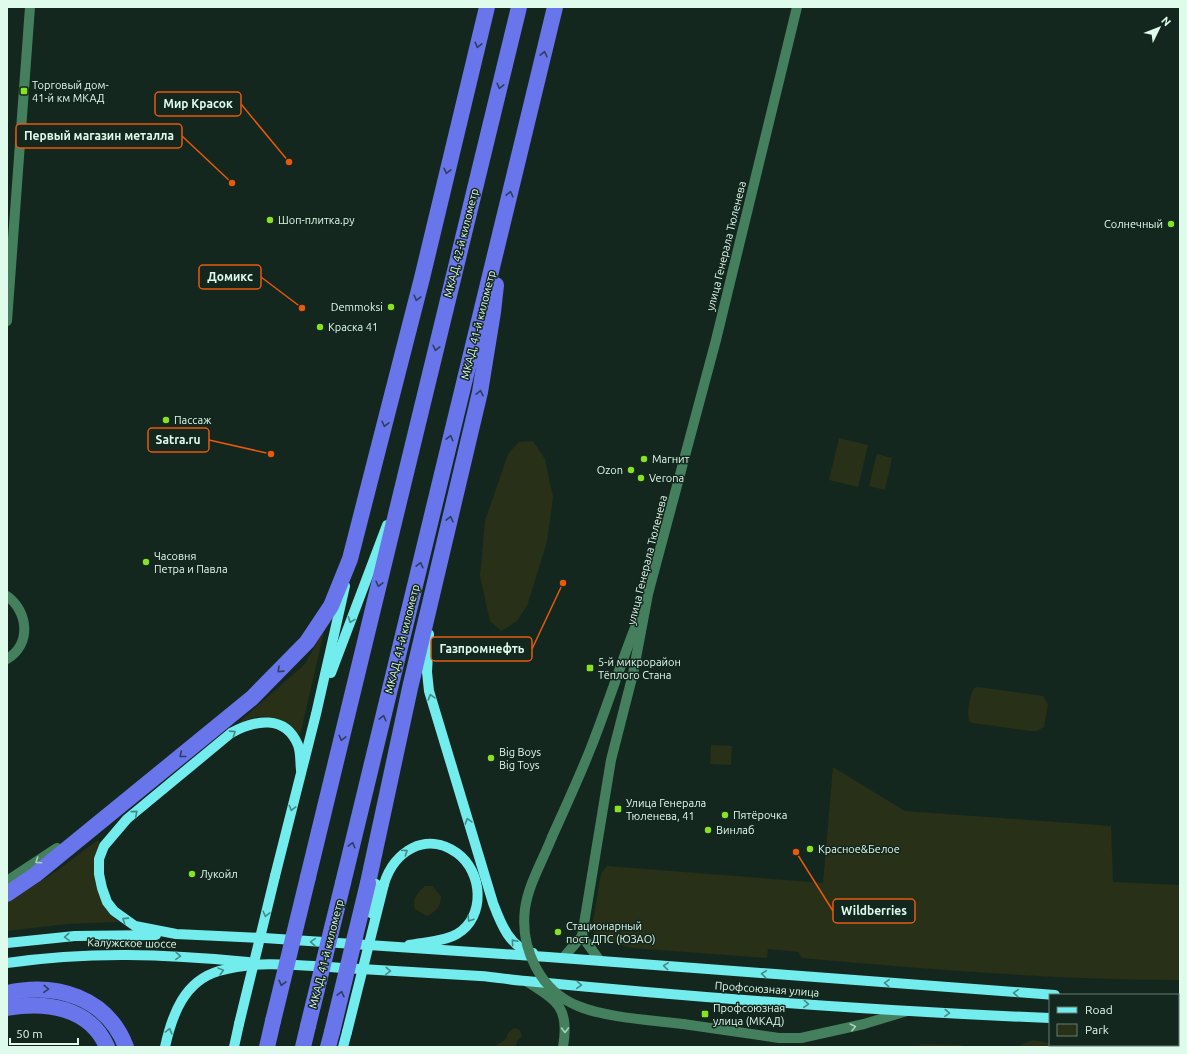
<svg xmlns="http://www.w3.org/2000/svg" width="1187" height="1054" viewBox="0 0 1187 1054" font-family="Ubuntu,sans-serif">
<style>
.green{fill:#283017}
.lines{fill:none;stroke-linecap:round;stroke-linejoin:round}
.minor{stroke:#45805e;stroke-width:10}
.major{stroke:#73eced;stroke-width:10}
.highway{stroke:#6975eb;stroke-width:16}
.minor-bridge{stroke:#45805e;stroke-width:10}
.major-bridge{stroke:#73eced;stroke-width:10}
.highway-bridge{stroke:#6975eb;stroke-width:16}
.oneway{stroke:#2e3e5c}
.oneway2{stroke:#448a86}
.oneway3{stroke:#a8d0ba}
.poi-dot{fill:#86e223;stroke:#14271e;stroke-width:1.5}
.labels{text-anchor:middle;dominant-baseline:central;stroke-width:3;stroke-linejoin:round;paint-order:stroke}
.poi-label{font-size:11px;fill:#defbec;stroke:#14271e;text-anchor:start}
.street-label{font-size:11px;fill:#defbec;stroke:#14271e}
.leader{fill:none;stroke:#e8590c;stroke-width:1.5}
.callout-dot{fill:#e8590c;stroke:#14271e;stroke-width:1.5}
.callout{fill:#14271e;stroke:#e8590c;stroke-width:1.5}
.callout-label{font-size:12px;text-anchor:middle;font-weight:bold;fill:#defbec}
</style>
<rect width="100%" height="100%" fill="#14271e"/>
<g class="green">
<polygon points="839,438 868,445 858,487 829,480"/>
<polygon points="533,441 545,459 553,497 547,542 527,606 517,621 501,631 490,621 480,576 485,521 508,454 519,442"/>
<polygon points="877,454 892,458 885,490 869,486"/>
<path d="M325,628L300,735C279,715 261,711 236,725L305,664Z"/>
<path d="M978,687L1043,696L1048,704L1044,727L1036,731H1030L973,723L969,721C967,712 969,696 974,688Z"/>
<polygon points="711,745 732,746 731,765 710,764"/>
<path d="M833,767L905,811L1111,826L1113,882L1180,885V980C1053,980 927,969 801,958L799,952L768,949L767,958L632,948L600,939L594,933L592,926L601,874L607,866L823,883Z"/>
<polygon points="98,840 100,843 95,858 110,913 118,922 67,924 7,931 7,903 58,870"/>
<path d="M425,886H432L441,896C441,906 436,912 427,916L415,909C412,898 417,894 425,886Z"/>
<polygon points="514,1028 520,1030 522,1036 517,1041 516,1047 494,1047 506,1039 508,1033"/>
<polygon points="1033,1040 1069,1047 1016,1047"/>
<polygon points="920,1044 961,1045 961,1047 919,1047"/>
</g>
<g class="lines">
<g class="minor">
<polyline points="7,321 30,7"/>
<path d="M7,596C28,611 32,644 7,659"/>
<path d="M552,837C565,808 578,780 590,750C608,705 622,659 640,615"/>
<polyline points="7,881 57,848"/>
<polyline points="582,936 600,961"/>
<polyline points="563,958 582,936 611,760 633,674 648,594 716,340 797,7"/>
<path d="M526,981C557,1001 570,1007 563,1047"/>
<polyline points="683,1024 779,1038 801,1038 864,1024 907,1011"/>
</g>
<g class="major">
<path d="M429,634L427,672L429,691L493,903C501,924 510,948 533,953"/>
<polyline points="331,673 387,525"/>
<path d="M301,770C300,763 301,753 298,745C285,714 255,720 231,733L127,819L104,846L99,859V874L102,888L107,902L114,911L135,926L176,934L264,938L548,957L1055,995"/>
<polyline points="275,876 316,714 345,586"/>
<path d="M384,884C394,851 426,831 457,853C483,872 486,917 457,934C443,942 424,942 409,945"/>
<polyline points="7,943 75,936 156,935"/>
<path d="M7,963C90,951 165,954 248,962"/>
<polyline points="1178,1001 1180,1001"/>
<polyline points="1178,1023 1180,1023"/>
<path d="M165,1047C172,1015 184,981 219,971C260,959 302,966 344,968C389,971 435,973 480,976C496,977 511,980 526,981C701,998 875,1011 1050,1018"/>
<polyline points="234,1047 239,1024"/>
<polyline points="343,1047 347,1032"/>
</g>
<g class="highway">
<polyline points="308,877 519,7"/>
<polyline points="343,883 555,7"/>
<polyline points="368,883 410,688 480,392 493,312 496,285"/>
<polyline points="7,894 35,875 252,698 307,642 331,606 350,559 422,278 487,7"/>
<path d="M7,993C56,982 107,997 126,1047"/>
<path d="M7,1008C45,1001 90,1007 107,1047"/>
<polyline points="267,1047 273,1021"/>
<polyline points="303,1047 308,1026"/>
<polyline points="328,1047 332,1032"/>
</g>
<path class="minor-bridge" d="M552,837C543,860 528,885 525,909C520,948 540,991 578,1006C607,1018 652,1020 683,1024"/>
<g class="major-bridge">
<polyline points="371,913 376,884"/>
<polyline points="239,1024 275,876"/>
<polyline points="347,1032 384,884"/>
</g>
<g class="highway-bridge">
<polyline points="273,1021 308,877"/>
<polyline points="308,1026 343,883"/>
<polyline points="332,1032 368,883"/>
</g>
</g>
<defs><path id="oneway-chevron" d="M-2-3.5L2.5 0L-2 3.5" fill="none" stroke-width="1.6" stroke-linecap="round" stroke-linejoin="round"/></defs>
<g class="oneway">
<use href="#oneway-chevron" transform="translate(478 45) rotate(104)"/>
<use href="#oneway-chevron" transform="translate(544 54) rotate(-76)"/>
<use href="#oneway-chevron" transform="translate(500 86) rotate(104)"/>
<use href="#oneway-chevron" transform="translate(447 171) rotate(104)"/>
<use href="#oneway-chevron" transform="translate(510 194) rotate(-76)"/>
<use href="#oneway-chevron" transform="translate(417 298) rotate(104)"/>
<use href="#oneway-chevron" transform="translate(436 348) rotate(104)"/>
<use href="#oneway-chevron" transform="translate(480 393) rotate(-78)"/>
<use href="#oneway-chevron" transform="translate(385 424) rotate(104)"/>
<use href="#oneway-chevron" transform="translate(450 438) rotate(-76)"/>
<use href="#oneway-chevron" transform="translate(450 519) rotate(-77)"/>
<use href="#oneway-chevron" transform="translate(420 565) rotate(-76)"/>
<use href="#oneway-chevron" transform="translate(379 584) rotate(104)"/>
<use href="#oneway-chevron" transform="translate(280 670) rotate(136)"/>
<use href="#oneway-chevron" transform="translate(383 718) rotate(-76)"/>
<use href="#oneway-chevron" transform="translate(342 738) rotate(104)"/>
<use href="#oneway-chevron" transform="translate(182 755) rotate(141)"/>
<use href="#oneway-chevron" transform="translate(352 845) rotate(-76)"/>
<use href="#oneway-chevron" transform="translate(282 983) rotate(104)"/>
<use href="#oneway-chevron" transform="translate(46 989) rotate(3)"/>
<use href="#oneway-chevron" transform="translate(341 994) rotate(-76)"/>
</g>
<g class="oneway2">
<use href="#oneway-chevron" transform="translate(351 620) rotate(111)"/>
<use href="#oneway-chevron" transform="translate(431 697) rotate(-106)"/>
<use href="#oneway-chevron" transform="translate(233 733) rotate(-33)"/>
<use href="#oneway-chevron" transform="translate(292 808) rotate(104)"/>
<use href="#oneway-chevron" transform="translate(135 813) rotate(-40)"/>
<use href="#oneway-chevron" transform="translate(468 821) rotate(-107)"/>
<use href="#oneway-chevron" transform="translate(405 852) rotate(-34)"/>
<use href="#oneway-chevron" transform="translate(266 914) rotate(104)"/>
<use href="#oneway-chevron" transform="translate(470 919) rotate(123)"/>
<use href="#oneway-chevron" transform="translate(125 920) rotate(-147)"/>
<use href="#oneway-chevron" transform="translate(67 937) rotate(176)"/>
<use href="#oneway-chevron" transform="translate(313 942) rotate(-176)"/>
<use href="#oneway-chevron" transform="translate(514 942) rotate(-131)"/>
<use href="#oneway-chevron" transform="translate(178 956) rotate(3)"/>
<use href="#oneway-chevron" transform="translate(666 966) rotate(-175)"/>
<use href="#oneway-chevron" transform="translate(221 971) rotate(-15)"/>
<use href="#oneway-chevron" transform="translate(388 971) rotate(3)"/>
<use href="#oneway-chevron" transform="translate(764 974) rotate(-175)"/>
<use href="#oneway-chevron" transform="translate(887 983) rotate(-176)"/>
<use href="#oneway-chevron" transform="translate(579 985) rotate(4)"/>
<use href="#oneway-chevron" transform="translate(1016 993) rotate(-176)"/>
<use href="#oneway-chevron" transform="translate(806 1004) rotate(4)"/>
<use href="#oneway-chevron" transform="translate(947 1013) rotate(3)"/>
<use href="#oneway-chevron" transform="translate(169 1031) rotate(-75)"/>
</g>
<g class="oneway3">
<use href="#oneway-chevron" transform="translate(38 861) rotate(146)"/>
<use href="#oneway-chevron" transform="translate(853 1027) rotate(-14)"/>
<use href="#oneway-chevron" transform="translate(565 1030) rotate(90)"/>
</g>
<g class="poi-dot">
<rect x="20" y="87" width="8" height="8" rx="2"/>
<circle cx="270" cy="220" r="4"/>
<circle cx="1171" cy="224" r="4"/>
<circle cx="391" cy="307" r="4"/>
<circle cx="320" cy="327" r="4"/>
<circle cx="166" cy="420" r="4"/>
<circle cx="644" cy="459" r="4"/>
<circle cx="631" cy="470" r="4"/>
<circle cx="641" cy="478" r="4"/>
<circle cx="146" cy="562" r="4"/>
<rect x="586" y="664" width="8" height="8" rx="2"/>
<circle cx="491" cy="758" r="4"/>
<rect x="614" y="805" width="8" height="8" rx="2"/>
<circle cx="725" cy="815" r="4"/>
<circle cx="708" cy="830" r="4"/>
<circle cx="810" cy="849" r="4"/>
<circle cx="192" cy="874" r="4"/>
<circle cx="558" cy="932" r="4"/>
<rect x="701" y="1010" width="8" height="8" rx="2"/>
</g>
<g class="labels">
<g class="poi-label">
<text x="32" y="85">Торговый дом-<tspan x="32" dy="13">41-й км МКАД</tspan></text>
<text x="278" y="220">Шоп-плитка.ру</text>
<text x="1163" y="224" text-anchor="end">Солнечный</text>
<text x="383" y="307" text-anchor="end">Demmoksi</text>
<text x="328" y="327">Краска 41</text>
<text x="174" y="420">Пассаж</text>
<text x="652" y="459">Магнит</text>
<text x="623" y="470" text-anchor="end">Ozon</text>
<text x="649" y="478">Verona</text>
<text x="154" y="556">Часовня<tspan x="154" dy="13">Петра и Павла</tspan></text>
<text x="598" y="662">5-й микрорайон<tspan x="598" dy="13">Тёплого Стана</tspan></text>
<text x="499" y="752">Big Boys<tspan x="499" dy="13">Big Toys</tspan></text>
<text x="626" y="803">Улица Генерала<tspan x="626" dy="13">Тюленева, 41</tspan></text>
<text x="733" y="815">Пятёрочка</text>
<text x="716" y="830">Винлаб</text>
<text x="818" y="849">Красное&amp;Белое</text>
<text x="200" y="874">Лукойл</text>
<text x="566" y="926">Стационарный<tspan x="566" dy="13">пост ДПС (ЮЗАО)</tspan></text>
<text x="713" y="1008">Профсоюзная<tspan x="713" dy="13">улица (МКАД)</tspan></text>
</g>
<g class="street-label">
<text transform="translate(461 243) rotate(-76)">МКАД, 42-й километр</text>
<text transform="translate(726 246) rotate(-76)">улица Генерала Тюленева</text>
<text transform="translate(478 325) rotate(-76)">МКАД, 41-й километр</text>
<text transform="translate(647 560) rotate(-76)">улица Генерала Тюленева</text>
<text transform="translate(402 639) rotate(-76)">МКАД, 41-й километр</text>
<text transform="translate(132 943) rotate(1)">Калужское шоссе</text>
<text transform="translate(326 954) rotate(-76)">МКАД, 41-й километр</text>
<text transform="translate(767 989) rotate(4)">Профсоюзная улица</text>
</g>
</g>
<path class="leader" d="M289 162L241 104M232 183L182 136M302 308L261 277M271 454L209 440M563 583L532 649M796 852L833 911"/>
<g class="callout-dot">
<circle cx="289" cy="162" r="4"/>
<circle cx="232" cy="183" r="4"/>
<circle cx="302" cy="308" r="4"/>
<circle cx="271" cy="454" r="4"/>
<circle cx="563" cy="583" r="4"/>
<circle cx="796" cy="852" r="4"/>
</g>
<g class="callout">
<rect x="155" y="92" width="86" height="24" rx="4"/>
<rect x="16" y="124" width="166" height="24" rx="4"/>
<rect x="199" y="265" width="62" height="24" rx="4"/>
<rect x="148" y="428" width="61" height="24" rx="4"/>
<rect x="431" y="637" width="101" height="24" rx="4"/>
<rect x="833" y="899" width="82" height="24" rx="4"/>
</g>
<g class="callout-label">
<text x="198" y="108">Мир Красок</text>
<text x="99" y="140">Первый магазин металла</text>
<text x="230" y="281">Домикс</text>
<text x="178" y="444">Satra.ru</text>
<text x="482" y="653">Газпромнефть</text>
<text x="874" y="915">Wildberries</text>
</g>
<rect width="1187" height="1054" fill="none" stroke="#defbec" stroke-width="16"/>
<rect x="1049" y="994" width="130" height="52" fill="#14271e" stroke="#657c70"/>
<rect x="1057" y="1007" width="20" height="6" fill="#73eced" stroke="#657c70"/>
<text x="1085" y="1014" font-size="12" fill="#defbec">Road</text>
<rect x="1057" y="1024" width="20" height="12" fill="#283017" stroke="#657c70"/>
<text x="1085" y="1034" font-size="12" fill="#defbec">Park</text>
<g transform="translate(1159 28) rotate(47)" stroke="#14271e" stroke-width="3" paint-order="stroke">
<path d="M0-3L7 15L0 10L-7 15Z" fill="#defbec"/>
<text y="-6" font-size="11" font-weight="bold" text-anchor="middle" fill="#defbec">N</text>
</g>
<path d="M10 1038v6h68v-6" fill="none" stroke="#defbec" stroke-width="2"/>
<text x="16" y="1038" font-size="12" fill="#defbec" stroke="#14271e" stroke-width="3" paint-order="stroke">50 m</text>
</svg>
